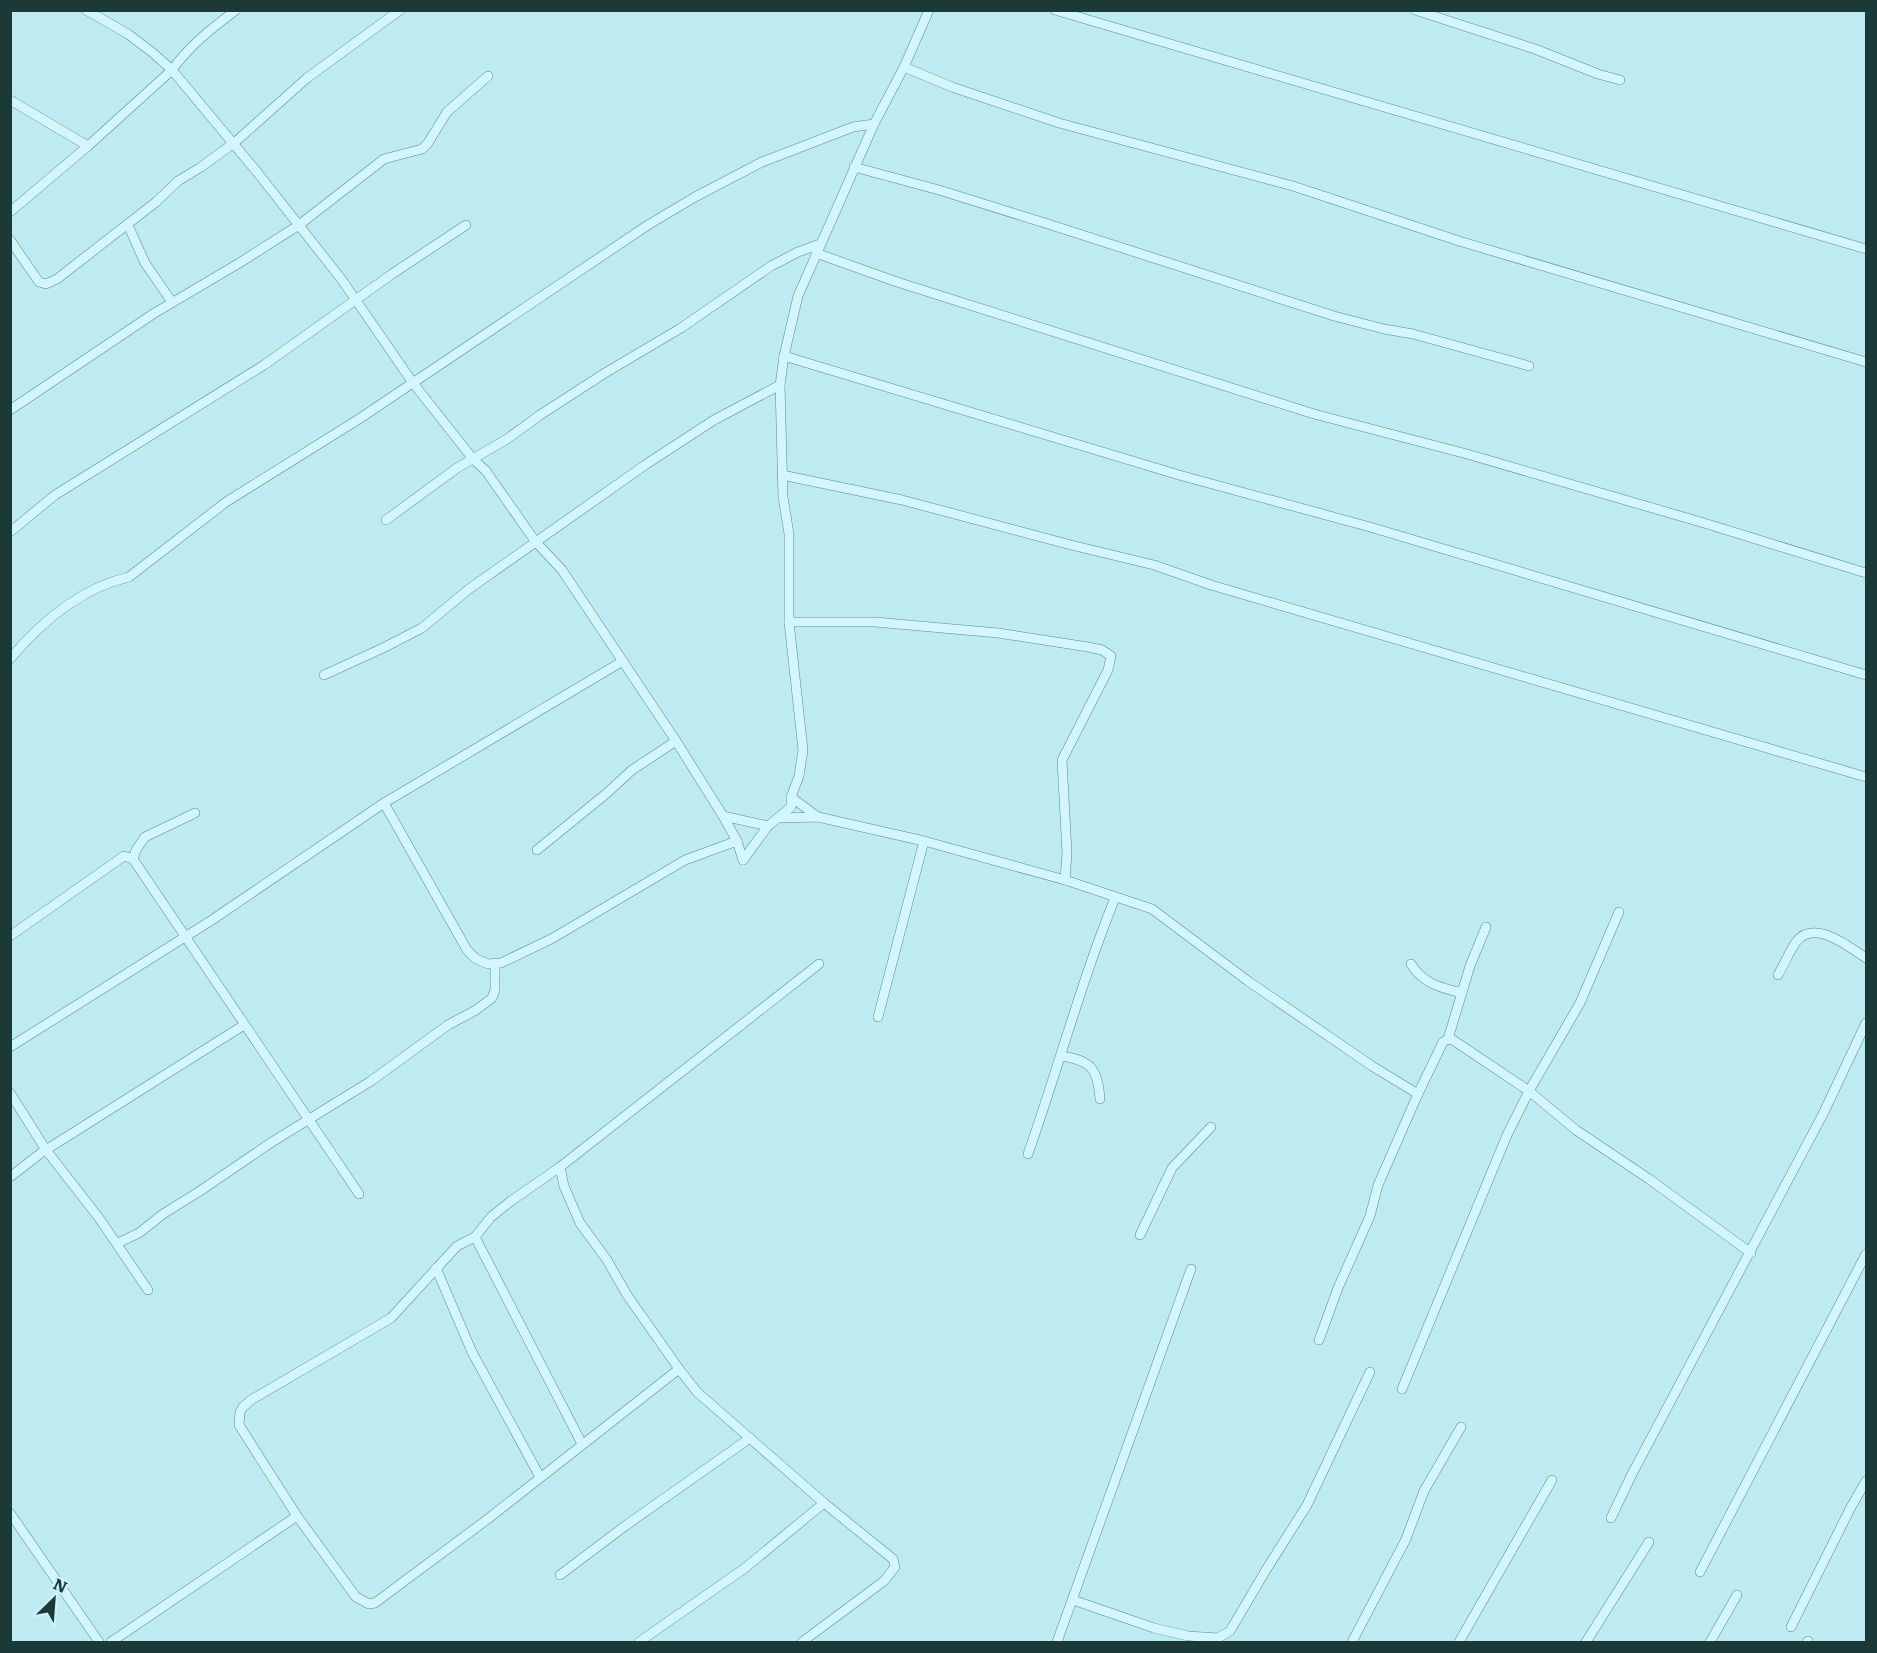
<svg xmlns="http://www.w3.org/2000/svg" width="1877" height="1653" viewBox="0 0 1877 1653" font-family="Literata,serif">
<style>
.lines{fill:none;stroke-linecap:round;stroke-linejoin:round}
.minor-casing{stroke:#558c8a;stroke-width:10}
.minor{stroke:#d2f6fc;stroke-width:9}
</style>
<rect width="100%" height="100%" fill="#beeaf2"/>
<g class="lines">
<defs>
<g id="minor">
<polyline points="86,10 128,34 153,53 172,70 257,172 342,280 413,383 473,459 486,471 535,541 562,570 676,741 723,816 737,841 743,860"/>
<polyline points="1055,10 1866,249"/>
<polyline points="1415,10 1535,49 1598,74 1620,80"/>
<polyline points="904,67 952,87 1059,123 1293,186 1459,241 1866,362"/>
<polyline points="10,100 88,146"/>
<polyline points="854,167 939,190 1048,224 1334,316 1384,329 1413,334 1529,366"/>
<path d="M10,212L88,146L172,70C189,46 212,28 236,10"/>
<polyline points="128,225 145,263 172,302"/>
<polyline points="10,240 39,282 46,284 57,279 156,202 178,181 201,167 234,143 307,78 400,10"/>
<polyline points="816,253 897,282 1314,414 1467,454 1704,523 1866,573"/>
<polyline points="784,356 1179,475 1370,527 1866,675"/>
<polyline points="10,410 153,314 241,262 299,225 384,159 422,149 428,143 447,112 488,76"/>
<polyline points="782,475 902,500 1071,545 1154,565 1211,585 1866,777"/>
<polyline points="386,520 457,468 507,439 540,415 605,373 681,328 771,266 798,252 820,244"/>
<polyline points="10,532 55,495 264,365 392,274 466,225"/>
<polyline points="789,622 875,622 998,633 1088,647 1102,650 1111,656 1108,670 1062,760 1067,853 1065,880"/>
<path d="M10,659C41,622 81,588 129,577L226,502L359,419L648,225L695,197L762,162L853,127L874,124"/>
<polyline points="324,675 383,648 422,628 469,589 645,465 714,420 780,385"/>
<polyline points="791,797 818,817"/>
<polyline points="384,803 467,950 476,959 488,964 501,963 553,938 685,860 737,841"/>
<polyline points="723,816 768,826"/>
<polyline points="779,818 818,817 924,841 1065,880 1152,909 1248,981 1372,1066 1418,1094 1378,1185 1370,1216 1338,1288 1319,1340"/>
<polyline points="537,850 607,793 632,770 676,741"/>
<polyline points="133,859 136,850 145,837 195,813"/>
<polyline points="743,860 768,826 791,807 791,797 799,776 803,750 789,622 789,534 783,497 780,385 784,356 798,296 874,124 904,67 929,10"/>
<polyline points="10,936 124,856 133,859 359,1194"/>
<path d="M1411,964C1422,983 1441,988 1462,993"/>
<path d="M1778,975C1784,965 1789,952 1796,942C1814,918 1849,947 1866,958"/>
<polyline points="878,1017 924,841"/>
<polyline points="1448,1039 1470,966 1486,927"/>
<polyline points="10,1047 212,920 384,803 623,661"/>
<path d="M1061,1056C1090,1060 1098,1068 1100,1099"/>
<polyline points="10,1093 46,1150 99,1218 148,1290"/>
<polyline points="1418,1094 1443,1042 1448,1039 1453,1040 1529,1091 1576,1130 1649,1179 1751,1253"/>
<path d="M1028,1154C1058,1069 1081,982 1115,898"/>
<polyline points="560,1167 564,1186 580,1223 607,1260 627,1295 679,1369 697,1392 824,1503 893,1559 895,1567 884,1581 802,1642"/>
<polyline points="10,1177 41,1153 244,1025"/>
<polyline points="1140,1235 1172,1168 1211,1127"/>
<polyline points="475,1237 582,1444"/>
<polyline points="118,1243 139,1233 163,1214 200,1191 272,1142 371,1081 448,1025 476,1010 492,998 495,990 495,964"/>
<polyline points="436,1268 472,1352 540,1477"/>
<polyline points="1402,1389 1507,1135 1529,1091 1580,1003 1619,912"/>
<polyline points="10,1513 99,1642"/>
<polyline points="297,1516 356,1597 369,1604 375,1603 489,1518 679,1369"/>
<polyline points="1611,1518 1632,1474 1823,1114 1866,1023"/>
<polyline points="1700,1572 1866,1254"/>
<polyline points="560,1575 625,1526 750,1438"/>
<polyline points="1073,1600 1154,1628 1188,1636 1218,1638 1230,1631 1266,1570 1307,1505 1370,1372"/>
<polyline points="1791,1627 1851,1507 1866,1481"/>
<polyline points="111,1642 297,1516 239,1425 240,1412 243,1407 251,1400 391,1318 457,1246 475,1237 491,1217 511,1201 560,1167 819,964"/>
<polyline points="639,1642 745,1568 824,1503"/>
<polyline points="1057,1642 1191,1269"/>
<polyline points="1352,1642 1406,1539 1424,1491 1461,1427"/>
<polyline points="1459,1642 1552,1480"/>
<polyline points="1586,1642 1649,1542"/>
<polyline points="1710,1642 1737,1595"/>
<polyline points="1807,1642 1808,1641"/>
</g>
</defs>
<use href="#minor" class="minor-casing"/>
<use href="#minor" class="minor"/>
</g>
<rect width="1877" height="1653" fill="none" stroke="#1b3a37" stroke-width="24"/>
<g transform="translate(54 1599) rotate(25)" stroke="#cef2f8" stroke-width="4.5" paint-order="stroke">
<path d="M0-4.5L10 22L0 15L-10 22Z" fill="#1b3a37"/>
<text y="-9" font-size="16" font-weight="bold" text-anchor="middle" fill="#1b3a37">N</text>
</g>
</svg>
